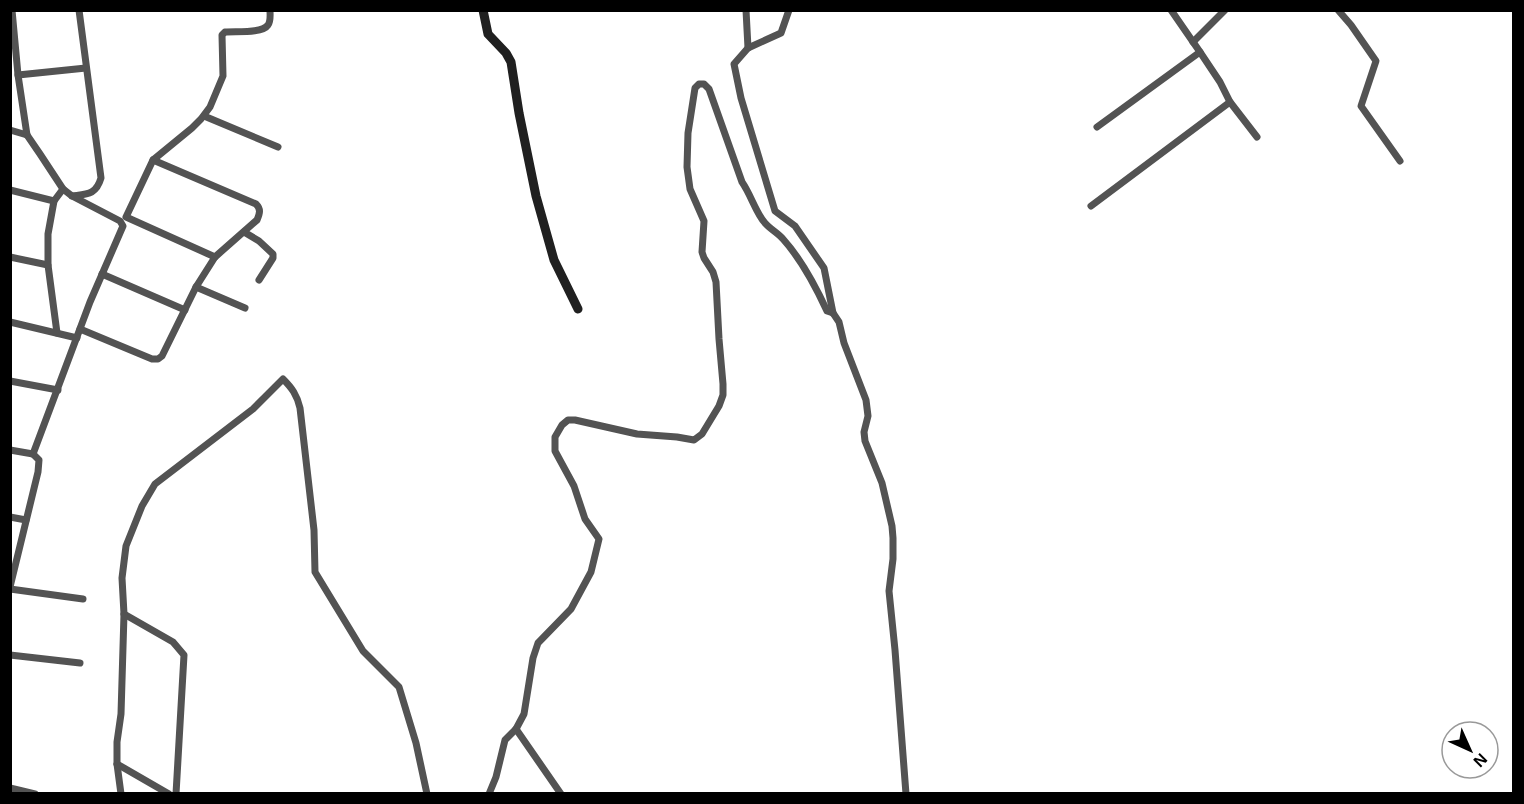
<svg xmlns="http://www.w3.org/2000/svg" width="1524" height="804" viewBox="0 0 1524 804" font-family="Arial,sans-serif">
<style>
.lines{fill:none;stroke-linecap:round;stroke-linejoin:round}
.street{stroke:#535353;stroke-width:7}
.secondary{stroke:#202020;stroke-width:9}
</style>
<rect width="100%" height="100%" fill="#fff"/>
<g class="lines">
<g class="street">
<polyline points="746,10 748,48"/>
<polyline points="789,10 781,33 748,48 734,64 741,98 775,211 795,226 824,268 833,313"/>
<polyline points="1171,10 1200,52 1220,82 1230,102 1257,137"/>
<polyline points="1338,10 1351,25 1376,61 1361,106 1400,161"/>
<polyline points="1193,42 1225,10"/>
<polyline points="18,75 86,68"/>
<polyline points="204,116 278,147"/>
<polyline points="1097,127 1200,52"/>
<polyline points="10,130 27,135"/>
<path d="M153,160L256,204C261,209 260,213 257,220L215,257"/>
<polyline points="10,190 54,201 63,189"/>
<path d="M72,196C87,194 96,195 101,178L79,10"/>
<polyline points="1091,206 1230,102"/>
<polyline points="244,232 259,241 273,254 273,258 259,280"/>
<polyline points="10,257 48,265 57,333"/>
<polyline points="48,265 48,234 54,201"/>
<polyline points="102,274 185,310"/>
<polyline points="196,287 245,308"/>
<polyline points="10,322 77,338"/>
<path d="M80,329L152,359H158L162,356L196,287L215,257L126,217L153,160L192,128L201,119L210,107L223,76L222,35L225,32C236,31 262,34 268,25C271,21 270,15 270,10"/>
<polyline points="10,381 58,390"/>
<polyline points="10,450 33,454"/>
<polyline points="10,517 26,520"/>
<polyline points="10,587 38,472 39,460 33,454 90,302 123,226 120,221 72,196 63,189 40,154 27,135 18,75 12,10"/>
<polyline points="10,589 83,599"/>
<polyline points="124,614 173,642 184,655 176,794"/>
<polyline points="10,655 80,663"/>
<polyline points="516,729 561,794"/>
<polyline points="117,764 169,794"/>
<polyline points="10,788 35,794"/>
<path d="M121,794L117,764V742L121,714L124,614L122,578L126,546L142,506L155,484L253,409L283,379C292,388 297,395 300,408L314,530L315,572L363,651L399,687L416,743L427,794"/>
<path d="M489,794L496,777L505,740L516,729L524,714L533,658L538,643L571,609L591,572L599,539L585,519L574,486L555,451V437L562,425L568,420H575L637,434L677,437L694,440L702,434L719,406L723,395V384L719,339L716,282L713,272L704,258L702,252L704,221L690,189L687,167L688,133L695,88L699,84H704L709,89L742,182C751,195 756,213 765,223C770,229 778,233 783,239C802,260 815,285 827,311L833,313L839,322L844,343L866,400L868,416L864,432L865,441L882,483L892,526L893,538V559L889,591L895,650L906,794"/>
</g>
<polyline class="secondary" points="483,10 488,34 506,53 511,62 519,113 536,196 554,260 578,309"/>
</g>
<rect width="1524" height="804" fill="none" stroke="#000000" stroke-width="24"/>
<g transform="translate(1470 750) rotate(135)"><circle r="28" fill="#ffffff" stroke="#999999" stroke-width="1.5"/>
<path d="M0-4.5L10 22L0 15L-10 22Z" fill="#000000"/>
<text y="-9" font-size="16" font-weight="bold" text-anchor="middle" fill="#000000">N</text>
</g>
</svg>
